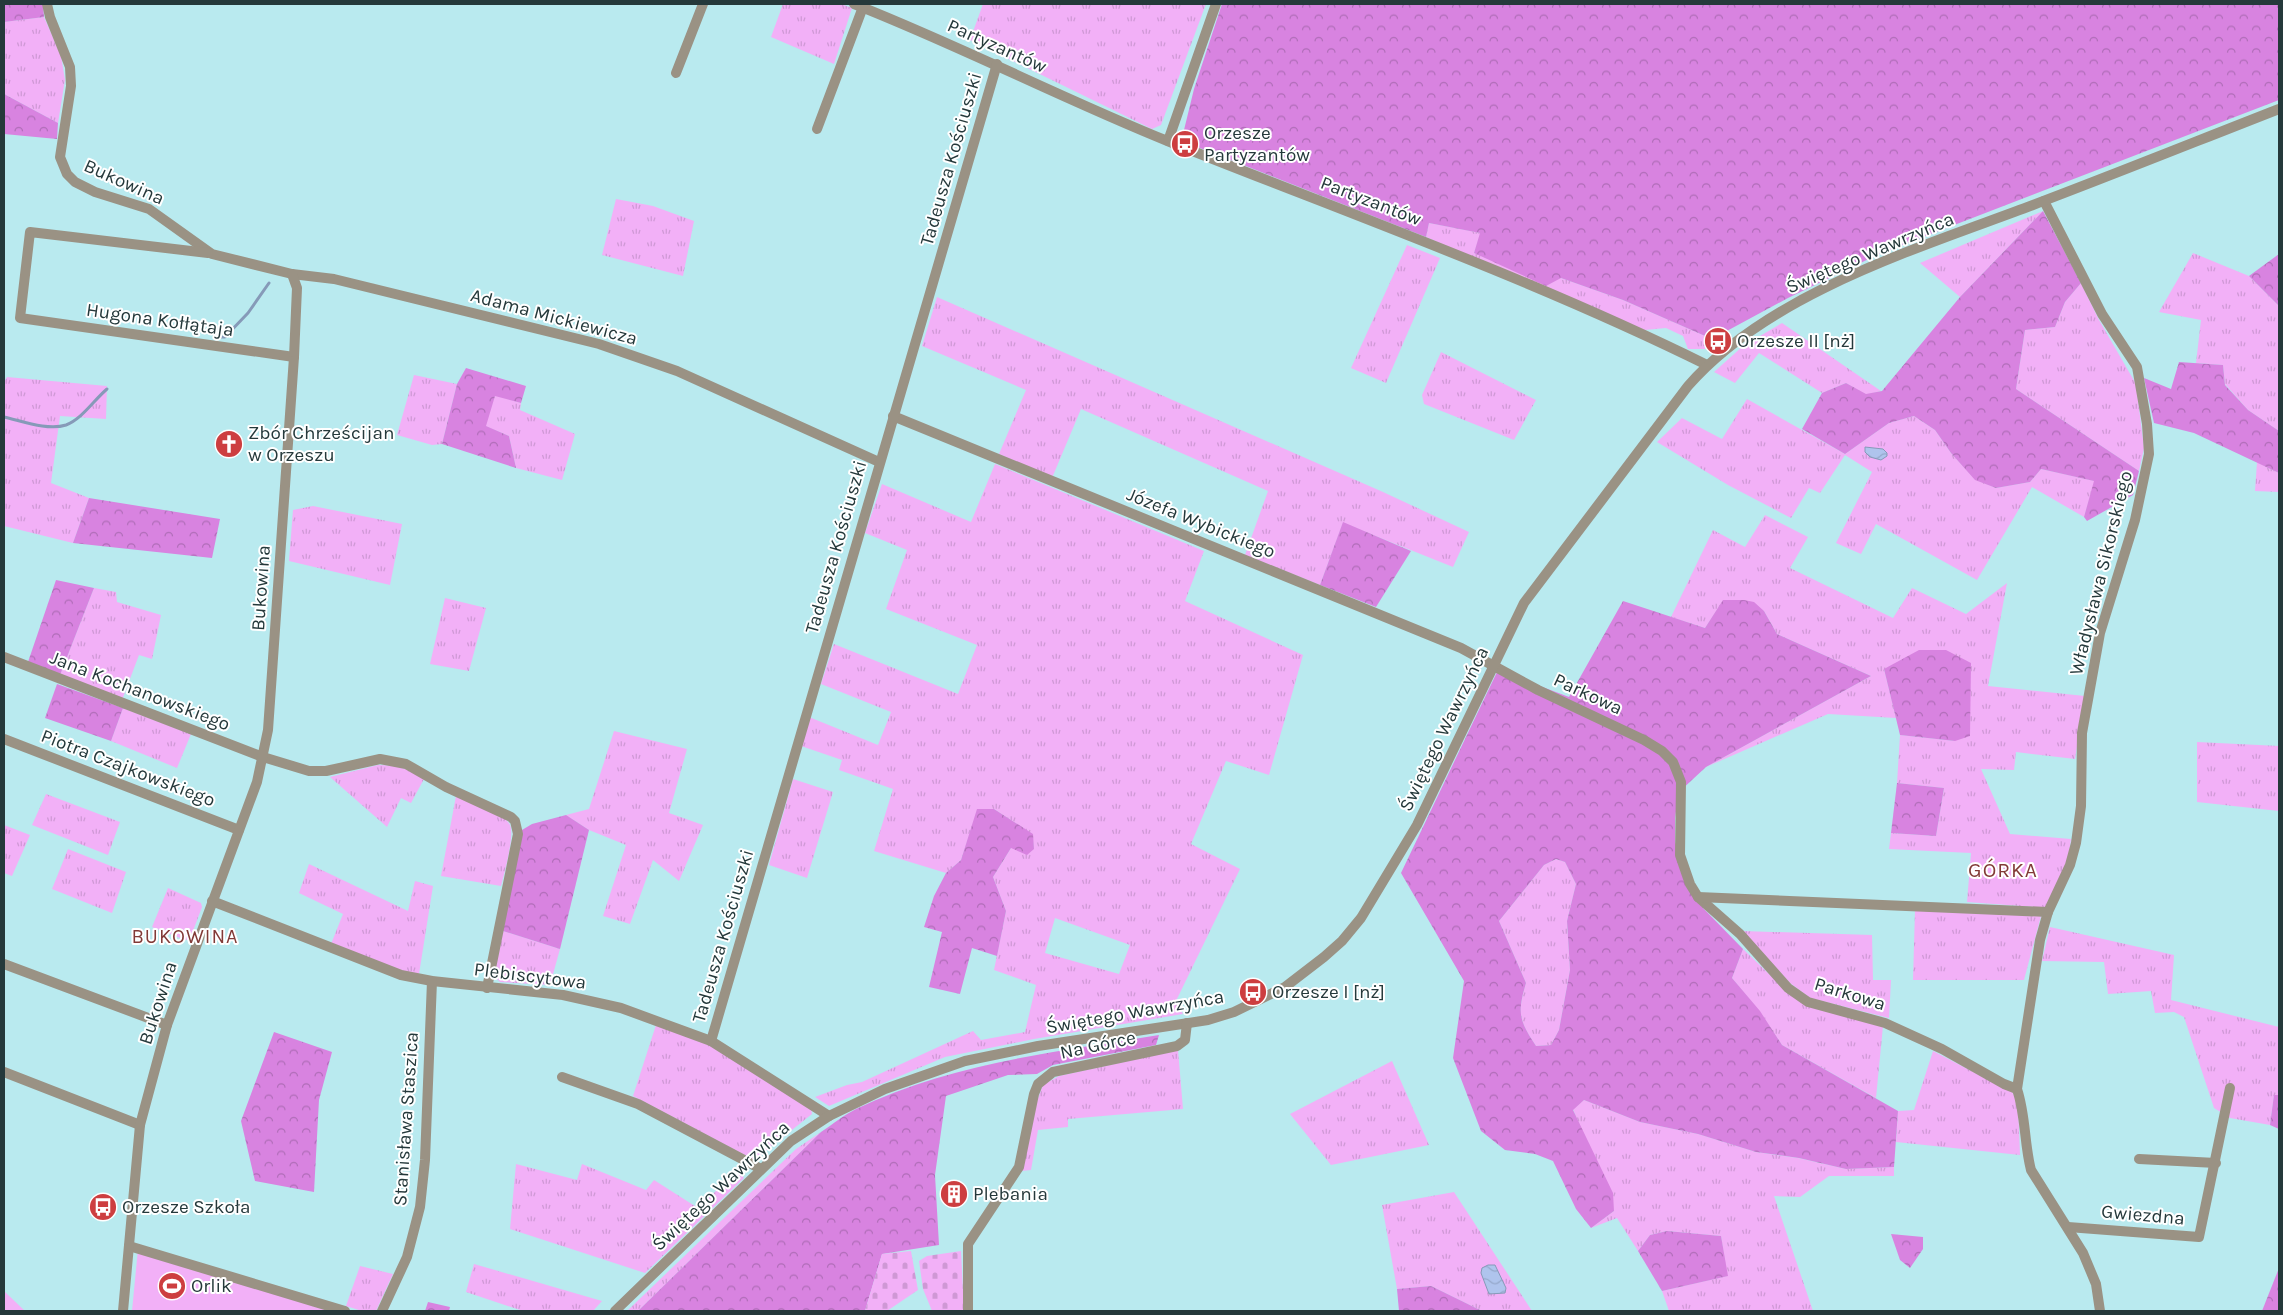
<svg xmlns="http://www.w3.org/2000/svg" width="2283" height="1315" viewBox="0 0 2283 1315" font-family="Karla,sans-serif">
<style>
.grass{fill:url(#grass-tufts);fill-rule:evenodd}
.forest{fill:url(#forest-crowns);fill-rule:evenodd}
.cemetery{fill:url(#cemetery-stones)}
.garden{fill:#f2b0f7}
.water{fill:url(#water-waves);stroke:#869ab8}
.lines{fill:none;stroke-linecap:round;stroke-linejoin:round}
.stream{stroke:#869ab8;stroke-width:3}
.minor{stroke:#9a9284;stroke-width:10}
.labels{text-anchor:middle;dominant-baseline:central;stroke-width:4;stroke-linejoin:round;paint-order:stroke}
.street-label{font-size:19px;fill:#25393b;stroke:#fff}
.poi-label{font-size:19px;fill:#25393b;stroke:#fff;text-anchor:start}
.neighbourhood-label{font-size:20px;letter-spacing:1px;fill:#823a37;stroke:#fff}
.quarter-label{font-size:21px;letter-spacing:1px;fill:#823a37;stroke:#fff}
</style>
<defs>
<pattern id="grass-tufts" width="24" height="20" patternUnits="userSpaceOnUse" patternTransform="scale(1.25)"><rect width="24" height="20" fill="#f2b0f7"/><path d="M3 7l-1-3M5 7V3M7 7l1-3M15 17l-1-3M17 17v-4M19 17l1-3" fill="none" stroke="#cf98d5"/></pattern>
<pattern id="forest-crowns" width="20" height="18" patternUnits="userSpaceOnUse" patternTransform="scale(1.25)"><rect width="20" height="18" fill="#d883e0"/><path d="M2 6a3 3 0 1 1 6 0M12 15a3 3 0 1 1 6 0" fill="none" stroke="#af6cb7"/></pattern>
<pattern id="cemetery-stones" width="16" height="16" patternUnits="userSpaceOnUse" patternTransform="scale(1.25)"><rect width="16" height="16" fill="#f2b0f7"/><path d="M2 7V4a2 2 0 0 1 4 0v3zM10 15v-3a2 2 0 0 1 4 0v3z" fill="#cf98d5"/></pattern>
<pattern id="water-waves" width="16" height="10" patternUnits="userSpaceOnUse" patternTransform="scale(1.25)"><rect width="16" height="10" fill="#afc4ed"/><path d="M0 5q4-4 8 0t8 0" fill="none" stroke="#96a9cc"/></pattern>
</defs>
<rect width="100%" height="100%" fill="#b9eaef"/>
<g class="grass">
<polygon points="783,4 841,4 852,8 834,64 771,37"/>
<polygon points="983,4 1206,4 1161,125 1152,129 970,40"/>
<polygon points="44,17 61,56 65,80 58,123 4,94 4,22"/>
<polygon points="616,199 653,206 694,221 683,276 602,255"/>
<polygon points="2043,211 1960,297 1920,263"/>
<polygon points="1429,223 1481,233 1474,253 1561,278 1623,300 1712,339 1705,349 1688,349 1683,336 1666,328 1645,330 1571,301 1426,237"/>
<polygon points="1407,245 1440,258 1386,383 1351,368"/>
<polygon points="2193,253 2249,276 2279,306 2279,431 2248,410 2225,384 2223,365 2196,363 2201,320 2159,312"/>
<polygon points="2081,283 2099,320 2136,384 2144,448 2139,471 2016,389 2025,330 2055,327 2065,302"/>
<polygon points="937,297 1383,492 1469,532 1453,567 1343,523 1320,585 1245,555 1268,491 1081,409 1052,478 999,454 1026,390 922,346"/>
<polygon points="1782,323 1881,391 1866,395 1846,383 1822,393 1759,353 1735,383 1714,372 1743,346"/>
<polygon points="1441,352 1536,400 1514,440 1424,404 1422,395"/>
<polygon points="414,375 457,384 442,444 432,445 397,435"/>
<polygon points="7,377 107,386 106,419 60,416 51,483 89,498 73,543 4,526 4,382"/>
<polygon points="495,395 521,403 520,410 575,434 562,480 516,468 509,436 485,426"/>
<polygon points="1747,399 1845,454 1889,423 1914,416 1935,430 1951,453 1975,479 1996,488 2030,482 2041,469 2095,481 2084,517 2032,487 1977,580 1876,524 1861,554 1836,543 1872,472 1845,455 1820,493 1809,488 1791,518 1728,485 1657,442 1682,418 1722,439"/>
<polygon points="2257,462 2279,473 2279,492 2255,491"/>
<path d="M995,464L1204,551L1185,601L1303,655L1269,775L1226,761L1191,844L1240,869L1176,1001L1183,1014L1034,1039L945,1057L829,1106L815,1097L847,1085L862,1082L973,1031L981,1040L1025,1032L1036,985L994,970L1006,911L993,877L1011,848L1034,849L1032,834L994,809H978L961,860L946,873L874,851L893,789L839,770L842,760L801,746L809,717L878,745L891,712L821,684L834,644L958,694L977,645L886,609L907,550L865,533L882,484L971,522ZM1055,918L1130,945L1119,974L1045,953Z"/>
<polygon points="313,506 402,524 390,585 289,561 293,510"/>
<polygon points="1765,515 1808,537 1790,568 1893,618 1912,588 1966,614 2007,583 1988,686 2085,696 2075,759 2016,752 2014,770 1981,769 2010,834 2071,839 2068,860 2047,908 1967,902 1971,853 1889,849 1891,833 1936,836 1944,788 1897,783 1900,735 1955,741 1884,669 1896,718 1828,714 1706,767 1871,676 1777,634 1764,611 1723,601 1705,628 1671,617 1713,530 1745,547"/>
<polygon points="94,588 116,592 117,602 161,615 152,659 139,655 122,700 60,675"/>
<polygon points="445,598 486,608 469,671 430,664"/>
<polygon points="123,708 191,734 177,768 111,741"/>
<polygon points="614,731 687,749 669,813 703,825 679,881 653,860 630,924 603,916 626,845 589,830 566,815 589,809"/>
<polygon points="2197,742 2279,746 2279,811 2197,802"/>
<path d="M378,765C397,765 408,768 424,779L411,803L401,798L387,827L330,777Z"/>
<polygon points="793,779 833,792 807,878 769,865"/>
<polygon points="46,794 120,822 108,855 32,825"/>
<path d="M456,796C470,802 504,812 510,825C515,836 504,874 501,886L441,876Z"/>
<polygon points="4,825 30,835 12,876 4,873"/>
<polygon points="68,849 126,872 112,913 52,889"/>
<path d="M1556,859L1565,862L1576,884L1567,921L1570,970L1559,1030L1551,1045L1536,1046C1519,1020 1517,1013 1526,983L1499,921L1544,865Z"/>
<polygon points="309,864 408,911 415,881 433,886 419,974 397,970 331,944 343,914 299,893"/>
<polygon points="168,888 201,903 202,907 190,939 185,940 152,927"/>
<polygon points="1915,910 2041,916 2024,980 1913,980"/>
<polygon points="2050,927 2174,955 2171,1000 2279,1027 2279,1095 2274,1095 2270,1125 2230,1118 2214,1108 2184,1017 2174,1012 2155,1013 2151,991 2108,994 2104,962 2042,961"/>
<polygon points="503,931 560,949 550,985 500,982 494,976"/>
<polygon points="1742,931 1872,935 1873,980 1891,980 1889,1018 1810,998 1790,983"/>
<polygon points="1743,949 1791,995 1883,1026 1876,1098 1782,1045 1759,1011 1732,978"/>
<polygon points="656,1025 709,1045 811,1108 812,1114 754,1160 633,1096"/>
<polygon points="1178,1050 1183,1109 1068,1119 1068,1127 1038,1130 1031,1170 1021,1171 1037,1101 1043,1085 1059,1076"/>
<polygon points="1933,1051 2012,1092 2018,1102 2020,1155 1896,1142 1898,1111 1914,1110"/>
<polygon points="1392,1061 1429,1145 1331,1165 1290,1114"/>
<polygon points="1584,1100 1640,1122 1698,1134 1756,1152 1798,1158 1846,1169 1894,1167 1894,1176 1829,1176 1800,1197 1774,1196 1813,1311 1669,1311 1662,1291 1727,1276 1721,1236 1667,1231 1650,1235 1638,1251 1617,1218 1591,1228 1614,1211 1573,1109"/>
<polygon points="821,1132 638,1311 627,1311 796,1149"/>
<polygon points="516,1164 577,1180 582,1164 646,1190 654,1180 698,1208 738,1170 744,1178 645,1273 510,1229"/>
<polygon points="1454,1192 1532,1311 1482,1311 1431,1286 1397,1289 1382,1205"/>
<polygon points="474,1264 602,1301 593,1311 523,1311 466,1292"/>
<polygon points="360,1266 393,1274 376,1311 362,1311 346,1306"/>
</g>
<g class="forest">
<polygon points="4,4 43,4 44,17 4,22"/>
<polygon points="1222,4 2279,4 2279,100 1879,254 1788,298 1712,339 1623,300 1561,278 1546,286 1474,253 1480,233 1429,223 1426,237 1195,146 1184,130 1194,89"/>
<polygon points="4,94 58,123 57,139 4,134"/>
<polygon points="2043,211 2081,283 2065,302 2055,327 2025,330 2016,389 2139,471 2133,495 2087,521 2084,517 2094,481 2041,469 2030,482 1996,488 1975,480 1951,453 1935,430 1914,416 1889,423 1845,454 1802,429 1822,393 1846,383 1866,394 1882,391 1960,297"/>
<polygon points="2279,254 2279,306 2249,276"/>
<polygon points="2179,362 2223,365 2225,385 2248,410 2279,431 2279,473 2194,433 2154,423 2144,378 2171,389"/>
<polygon points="466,368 526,386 521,403 495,396 486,426 509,436 516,468 442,444 457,384"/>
<polygon points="89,498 220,519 212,558 73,543"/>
<polygon points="1343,522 1411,551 1376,607 1320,585"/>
<polygon points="56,580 94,588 60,675 28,662"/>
<path d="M1723,600H1744L1754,602L1764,611L1777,634L1871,676L1706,767L1679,792L1675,818V842L1703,908L1743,949L1732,978L1760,1011L1782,1045L1898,1111L1894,1167L1846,1169L1799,1158L1756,1152L1698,1134L1640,1122L1584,1100L1573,1110L1613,1193L1614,1211L1591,1228L1576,1209L1553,1161L1535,1154L1505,1150L1481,1131L1453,1058L1464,981L1401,873L1498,670L1569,697L1623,601L1705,628ZM1556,859L1565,862L1576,884L1567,921L1570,970L1559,1030L1551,1045L1536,1046C1519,1020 1517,1013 1526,983L1499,921L1544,865Z"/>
<polygon points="1919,650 1946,650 1971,663 1970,736 1955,741 1900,735 1884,669"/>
<polygon points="57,684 123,708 111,741 45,718"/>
<polygon points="1897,783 1944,788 1936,836 1891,833"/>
<polygon points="977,809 994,809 1033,834 1034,849 1027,855 1011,848 993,877 1006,911 997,956 972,948 960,994 929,987 942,932 924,927 934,896 946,873 961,860"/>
<polygon points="566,815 589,830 560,949 503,931 522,830 532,824"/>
<polygon points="274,1032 332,1052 319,1100 314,1192 255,1181 241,1121"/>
<path d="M1159,1035L1156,1045L1053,1065L1037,1074L1008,1075L946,1096L935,1175L939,1245L882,1254L865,1311H638L821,1132C833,1124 844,1115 856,1109C951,1063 1056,1052 1159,1035Z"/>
<polygon points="2274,1095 2279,1095 2279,1129 2270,1125"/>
<polygon points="1667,1231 1721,1236 1728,1276 1662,1291 1638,1251 1650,1235"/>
<polygon points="1891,1234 1923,1237 1923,1249 1910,1268 1900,1260"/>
<polygon points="2279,1268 2279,1311 2262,1311"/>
<polygon points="1431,1286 1482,1311 1399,1311 1397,1289"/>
<polygon points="428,1302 450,1307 449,1311 425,1311"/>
</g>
<g class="cemetery">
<polygon points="911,1251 918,1290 887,1311 865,1311 882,1254"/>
<polygon points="961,1251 964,1311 932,1311 923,1289 919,1261 927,1256"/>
</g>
<g class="garden">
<polygon points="138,1249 345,1311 132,1311"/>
<polygon points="4,1291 25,1311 4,1311"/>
</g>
<g class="water">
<polygon points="1865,447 1883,449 1887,453 1887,456 1881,460 1870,457 1865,452"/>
<polygon points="1488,1265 1495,1265 1506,1288 1505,1293 1489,1294 1481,1273 1482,1268"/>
</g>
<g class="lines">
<g class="stream">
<polyline points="218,337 225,337 248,313 269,283"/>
<path d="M4,417C22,421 48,431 66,425C82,419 94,400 107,389"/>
</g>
<g class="minor">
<polyline points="47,4 50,17 70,67 71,86 60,157 67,174 75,182 95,192 149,209 212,254 292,274 334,279 599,344 677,371 879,462"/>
<path d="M854,4C961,46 1063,99 1170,142C1350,214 1533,279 1707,365"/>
<polyline points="676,73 703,4"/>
<polyline points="817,129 863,7"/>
<polyline points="1168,141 1216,4"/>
<path d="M2044,201L2102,314L2137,367L2147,424L2149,454L2135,520L2100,633L2082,733L2081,806L2076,843L2070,865L2048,912L2040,940L2017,1089C2026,1116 2024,1143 2031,1170L2083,1253L2096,1284L2100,1311"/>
<polyline points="208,253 30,232 20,318 294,357"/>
<polyline points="893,416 1461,648 1538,690 1644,740 1662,751 1673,762 1681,782 1680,855 1690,884 1698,897 1740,934 1788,988 1808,1002 1885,1023 1942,1049 2004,1084 2017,1089"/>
<polyline points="4,657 263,757 309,771 326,771 380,759 406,764 446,787 511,817 515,821 518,834 487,988"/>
<polyline points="4,739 239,830"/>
<polyline points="1698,897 2048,912"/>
<polyline points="212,901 401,975 432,981 563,995 621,1008 711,1041 829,1116"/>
<polyline points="4,964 167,1025"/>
<polyline points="711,1041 997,64"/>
<polyline points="4,1072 140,1125"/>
<polyline points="562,1077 638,1104 761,1169"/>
<polyline points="2139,1159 2216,1163"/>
<polyline points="2068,1227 2199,1237 2230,1088"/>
<polyline points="129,1246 345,1311"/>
<polyline points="123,1311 140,1125 167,1025 257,782 268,730 294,357 297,288 292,274"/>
<polyline points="382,1311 407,1257 420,1207 425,1160 432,981"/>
<path d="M615,1311L791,1141L829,1116L885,1089L965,1061L1038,1046L1208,1020L1234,1012L1285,987L1324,957L1342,941L1361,918L1417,825L1524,603L1688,386C1769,293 1919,248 2033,205C2115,174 2197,141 2279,109"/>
<polyline points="968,1311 968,1244 1019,1167 1034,1094 1038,1084 1053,1072 1177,1046 1185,1040 1187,1023"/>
</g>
</g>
<defs>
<symbol id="bus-disc" viewBox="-11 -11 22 22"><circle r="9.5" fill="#cd3e40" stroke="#fff"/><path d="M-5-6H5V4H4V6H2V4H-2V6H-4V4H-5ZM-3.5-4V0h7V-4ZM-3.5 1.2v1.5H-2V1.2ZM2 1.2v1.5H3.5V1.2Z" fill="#fff"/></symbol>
<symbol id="church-disc" viewBox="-11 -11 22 22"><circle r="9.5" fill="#cd3e40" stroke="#fff"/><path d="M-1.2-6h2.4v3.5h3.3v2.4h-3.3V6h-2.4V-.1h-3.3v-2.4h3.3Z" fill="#fff"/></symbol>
<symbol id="building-disc" viewBox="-11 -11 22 22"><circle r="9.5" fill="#cd3e40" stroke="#fff"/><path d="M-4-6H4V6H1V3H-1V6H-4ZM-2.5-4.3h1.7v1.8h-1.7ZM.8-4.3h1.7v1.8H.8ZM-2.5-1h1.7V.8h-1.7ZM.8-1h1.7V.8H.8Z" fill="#fff"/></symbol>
<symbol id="stadium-disc" viewBox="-11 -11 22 22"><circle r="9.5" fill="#cd3e40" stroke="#fff"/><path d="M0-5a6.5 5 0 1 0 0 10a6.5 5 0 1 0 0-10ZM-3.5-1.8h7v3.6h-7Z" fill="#fff"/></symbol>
</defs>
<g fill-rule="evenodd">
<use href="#bus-disc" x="1169" y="128" width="32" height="32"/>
<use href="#bus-disc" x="1702" y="325" width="32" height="32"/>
<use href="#church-disc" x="213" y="428" width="32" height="32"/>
<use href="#bus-disc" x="1237" y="976" width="32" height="32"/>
<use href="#building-disc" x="938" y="1178" width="32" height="32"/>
<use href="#bus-disc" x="87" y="1191" width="32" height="32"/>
<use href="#stadium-disc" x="156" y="1270" width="32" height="32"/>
</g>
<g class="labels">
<g class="street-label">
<text transform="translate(997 46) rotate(24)">Partyzantów</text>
<text transform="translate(951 159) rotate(-74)">Tadeusza Kościuszki</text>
<text transform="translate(124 182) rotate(24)">Bukowina</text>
<text transform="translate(1371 201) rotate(21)">Partyzantów</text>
<text transform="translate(1870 253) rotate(-23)">Świętego Wawrzyńca</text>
<text transform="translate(554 317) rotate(15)">Adama Mickiewicza</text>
<text transform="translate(160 320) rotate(8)">Hugona Kołłątaja</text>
<text transform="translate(1201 523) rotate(22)">Józefa Wybickiego</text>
<text transform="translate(836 547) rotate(-74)">Tadeusza Kościuszki</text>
<text transform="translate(2101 573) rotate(-76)">Władysława Sikorskiego</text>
<text transform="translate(261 588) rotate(-86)">Bukowina</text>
<text transform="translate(140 691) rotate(21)">Jana Kochanowskiego</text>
<text transform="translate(1588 694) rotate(25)">Parkowa</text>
<text transform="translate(1444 729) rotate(-64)">Świętego Wawrzyńca</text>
<text transform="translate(128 768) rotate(21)">Piotra Czajkowskiego</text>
<text transform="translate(723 936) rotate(-74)">Tadeusza Kościuszki</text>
<text transform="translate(530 976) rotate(7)">Plebiscytowa</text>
<text transform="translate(1850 994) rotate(17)">Parkowa</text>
<text transform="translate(158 1003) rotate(-72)">Bukowina</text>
<text transform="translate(1135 1012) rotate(-10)">Świętego Wawrzyńca</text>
<text transform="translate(1098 1045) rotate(-12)">Na Górce</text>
<text transform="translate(406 1119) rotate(-86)">Stanisława Staszica</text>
<text transform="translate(721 1186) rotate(-43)">Świętego Wawrzyńca</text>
<text transform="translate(2143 1215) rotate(5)">Gwiezdna</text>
</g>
<g class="poi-label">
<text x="1204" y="133">Orzesze<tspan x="1204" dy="22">Partyzantów</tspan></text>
<text x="1737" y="341">Orzesze II [nż]</text>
<text x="248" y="433">Zbór Chrześcijan<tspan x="248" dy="22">w Orzeszu</tspan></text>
<text x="1272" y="992">Orzesze I [nż]</text>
<text x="973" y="1194">Plebania</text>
<text x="122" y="1207">Orzesze Szkoła</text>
<text x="191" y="1286">Orlik</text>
</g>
<g class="neighbourhood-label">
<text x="185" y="936">BUKOWINA</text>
</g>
<g class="quarter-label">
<text x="2003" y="870">GÓRKA</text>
</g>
</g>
<rect width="2283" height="1315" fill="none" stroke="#25393b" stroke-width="10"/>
</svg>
